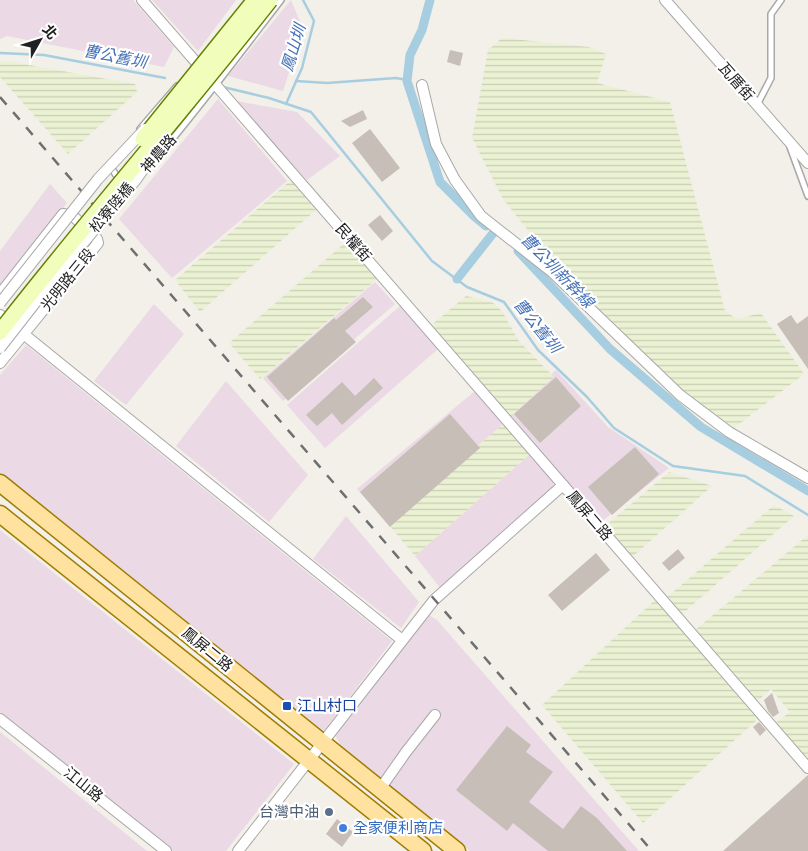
<svg xmlns="http://www.w3.org/2000/svg" width="808" height="851" viewBox="0 0 808 851" font-family="'Alegreya Sans','Noto Sans TC',sans-serif">
<style>
.industrial{fill:#ebd9e6}
.farmland{fill:url(#farmland-rules)}
.lines{fill:none;stroke-linecap:round;stroke-linejoin:round}
.stream{stroke:#a7cde1;stroke-width:2.5}
.canal{stroke:#a7cde1;stroke-width:9}
.building{fill:#c7bfb7}
.lane-casing{stroke:#a8a8a8;stroke-width:8}
.street-casing{stroke:#a8a8a8;stroke-width:12}
.primary-casing{stroke:#9f7d00;stroke-width:19}
.lane{stroke:#fff;stroke-width:5}
.street{stroke:#fff;stroke-width:10}
.primary{stroke:#ffe1a0;stroke-width:16}
.rail{stroke:#6f6f6f;stroke-width:2.5;stroke-dasharray:10 10;stroke-linecap:butt}
.street-bridge-casing{stroke:#a8a8a8;stroke-width:12;stroke-linecap:butt}
.secondary-bridge-casing{stroke:#638100;stroke-width:18;stroke-linecap:butt}
.street-bridge{stroke:#fff;stroke-width:10}
.secondary-bridge{stroke:#f1fdbb;stroke-width:15}
.transit-dot{fill:#1a4fb4;stroke:#fff;stroke-width:2}
.service-dot{fill:#5c6f8a;stroke:#fff;stroke-width:2}
.shop-dot{fill:#3f7fe0;stroke:#fff;stroke-width:2}
.labels{text-anchor:middle;dominant-baseline:central;stroke-width:4.5;stroke-linejoin:round;paint-order:stroke}
.street-label{font-size:15px;fill:#212121;stroke:#fff}
.transit-label{font-size:15px;fill:#164399;stroke:#fff;text-anchor:start}
.service-label{font-size:15px;fill:#4e5e75;stroke:#fff;text-anchor:end}
.shop-label{font-size:15px;fill:#366cbe;stroke:#fff;text-anchor:start}
.water-label{font-size:16px;font-style:italic;fill:#4772b7;stroke:#fff}
</style>
<defs>
<pattern id="farmland-rules" width="6" height="5" patternUnits="userSpaceOnUse" patternTransform="scale(1.25)"><rect width="6" height="5" fill="#ebf1d3"/><path d="M0 2.5h6" fill="none" stroke="#c9ceb5"/></pattern>
</defs>
<rect width="100%" height="100%" fill="#f2f0e8"/>
<g class="industrial">
<polygon points="0,0 133,0 174,47 164,67 7,36 0,39"/>
<polygon points="152,0 236,0 198,51"/>
<polygon points="291,0 303,29 283,91 228,76"/>
<polygon points="218,99 287,181 172,278 119,219"/>
<polygon points="236,101 297,112 340,156 307,180"/>
<polygon points="50,184 67,203 0,289 0,251"/>
<polygon points="375,282 395,304 283,401 263,378"/>
<polygon points="154,304 184,334 126,405 94,381"/>
<polygon points="401,305 439,348 325,448 287,405"/>
<polygon points="26,345 392,641 324,731 0,476 0,375"/>
<polygon points="556,370 608,427 669,468 601,522 508,414"/>
<polygon points="226,381 308,475 269,522 176,446"/>
<polygon points="475,391 503,424 388,524 357,489"/>
<polygon points="530,454 553,482 553,492 441,589 415,556"/>
<polygon points="346,516 419,602 401,628 313,559"/>
<polygon points="0,530 294,764 226,851 173,851 0,712"/>
<polygon points="429,615 437,620 639,851 470,851 344,752 334,733"/>
<polygon points="0,732 147,851 0,851"/>
</g>
<g class="farmland">
<polygon points="502,38 589,47 606,54 597,83 670,102 725,311 737,319 761,313 804,374 734,428 687,394 551,265 556,258 537,242 503,199 472,138 488,50"/>
<polygon points="7,61 135,84 137,92 68,154 0,77 0,62"/>
<polygon points="291,180 316,210 200,312 175,280"/>
<polygon points="346,242 377,279 260,379 229,343"/>
<polygon points="466,296 492,302 502,311 518,340 554,377 509,418 430,326"/>
<polygon points="503,424 530,454 415,556 388,524"/>
<polygon points="669,472 712,486 630,559 604,527"/>
<polygon points="774,505 794,516 680,616 665,599"/>
<polygon points="808,535 808,764 774,724 790,712 771,689 755,703 694,631"/>
<polygon points="655,600 758,719 643,823 542,705"/>
</g>
<g class="lines">
<g class="stream">
<polyline points="0,53 44,55 165,78"/>
<polyline points="296,81 327,83 396,78 407,80"/>
<polyline points="223,87 269,98 311,112 432,261 467,287 504,302 538,350 587,397 614,428 673,466 745,476 808,515"/>
<polyline points="286,104 302,68 314,21 303,0"/>
</g>
<g class="canal">
<polyline points="430,0 422,30 410,55 407,81 440,182 474,216 486,226"/>
<polyline points="518,251 610,349 701,427 808,491"/>
<polyline points="457,279 494,232"/>
</g>
</g>
<g class="building">
<polygon points="450,50 463,53 460,66 447,62"/>
<polygon points="363,110 367,119 350,127 341,121"/>
<polygon points="370,129 400,168 382,182 352,143"/>
<polygon points="380,215 393,231 382,241 368,225"/>
<polygon points="363,297 373,307 345,331 356,342 288,401 267,377 334,318 336,320"/>
<polygon points="791,315 797,324 808,316 808,369 777,324"/>
<polygon points="556,377 581,406 540,443 514,414"/>
<polygon points="374,378 383,388 342,425 332,413 317,426 306,415 342,382 355,396"/>
<polygon points="450,414 480,448 390,527 360,492"/>
<polygon points="635,447 659,474 612,515 588,487"/>
<polygon points="678,549 685,558 669,571 662,563"/>
<polygon points="596,553 610,570 562,611 548,595"/>
<polygon points="772,693 779,713 773,717 768,711 764,700"/>
<polygon points="759,722 766,730 760,736 753,727"/>
<polygon points="507,726 531,745 526,752 553,772 529,802 563,829 581,806 597,818 627,851 548,851 513,823 507,831 456,790"/>
<polygon points="808,775 808,851 723,851"/>
<polygon points="337,819 353,832 342,847 326,834"/>
</g>
<g class="lines">
<defs>
<g id="lane">
<polyline points="757,105 771,78 771,14 781,0"/>
<polyline points="140,129 177,86"/>
<polyline points="790,147 808,196"/>
<path d="M160,154C202,104 241,52 281,0"/>
<polyline points="112,165 112,169 120,181"/>
</g>
<g id="street">
<polyline points="142,0 563,485"/>
<polyline points="665,0 808,163"/>
<polyline points="422,85 436,144 455,180 481,216 551,271 680,395 729,432 808,478"/>
<polyline points="0,294 63,214 73,216 97,239 98,243 0,363"/>
<polyline points="0,315 402,640"/>
<polyline points="0,719 166,851"/>
<polyline points="380,789 406,752 435,715"/>
<polyline points="238,851 434,600 563,485 808,768"/>
</g>
<g id="primary">
<polyline points="0,483 457,851"/>
<polyline points="0,514 423,851"/>
</g>
</defs>
<use href="#lane" class="lane-casing"/>
<use href="#street" class="street-casing"/>
<use href="#primary" class="primary-casing"/>
<use href="#lane" class="lane"/>
<use href="#street" class="street"/>
<use href="#primary" class="primary"/>
<polyline class="rail" points="0,97 652,851"/>
<defs>
<g id="street-bridge">
<polyline points="0,303 98,179 145,129"/>
<polyline points="0,348 64,266 135,181 159,147"/>
</g>
<g id="secondary-bridge">
<polyline points="143,139 255,0"/>
<path d="M0,332C88,219 182,112 270,0"/>
</g>
</defs>
<use href="#street-bridge" class="street-bridge-casing"/>
<use href="#secondary-bridge" class="secondary-bridge-casing"/>
<use href="#street-bridge" class="street-bridge"/>
<use href="#secondary-bridge" class="secondary-bridge"/>
</g>
<rect class="transit-dot" x="282" y="701" width="10" height="10" rx="2.5"/>
<circle class="service-dot" cx="329" cy="812" r="5"/>
<circle class="shop-dot" cx="343" cy="828" r="5"/>
<g class="labels">
<g class="street-label">
<text transform="translate(736 82) rotate(49)">瓦厝街</text>
<text transform="translate(159 154) rotate(-49)">神農路</text>
<text transform="translate(112 208) rotate(-50)">松寮陸橋</text>
<text transform="translate(353 243) rotate(49)">民權街</text>
<text transform="translate(68 280) rotate(-51)">光明路三段</text>
<text transform="translate(589 516) rotate(49)">鳳屏二路</text>
<text transform="translate(207 650) rotate(39)">鳳屏二路</text>
<text transform="translate(83 785) rotate(39)">江山路</text>
</g>
<g class="transit-label">
<text x="297" y="706">江山村口</text>
</g>
<g class="service-label">
<text x="319" y="812">台灣中油</text>
</g>
<g class="shop-label">
<text x="353" y="828">全家便利商店</text>
</g>
<g class="water-label">
<text transform="translate(294 48) rotate(-73)">鳳山圳</text>
<text transform="translate(115 57) rotate(11)">曹公舊圳</text>
<text transform="translate(557 271) rotate(46)">曹公圳新幹線</text>
<text transform="translate(537 326) rotate(51)">曹公舊圳</text>
</g>
</g>
<g transform="translate(40 40) rotate(51)" stroke="#ffffff" stroke-width="4" paint-order="stroke">
<path d="M0-4L9 19L0 12L-9 19Z" fill="#212121"/>
<text y="-8" font-size="14" font-weight="bold" text-anchor="middle" fill="#212121">北</text>
</g>
</svg>
